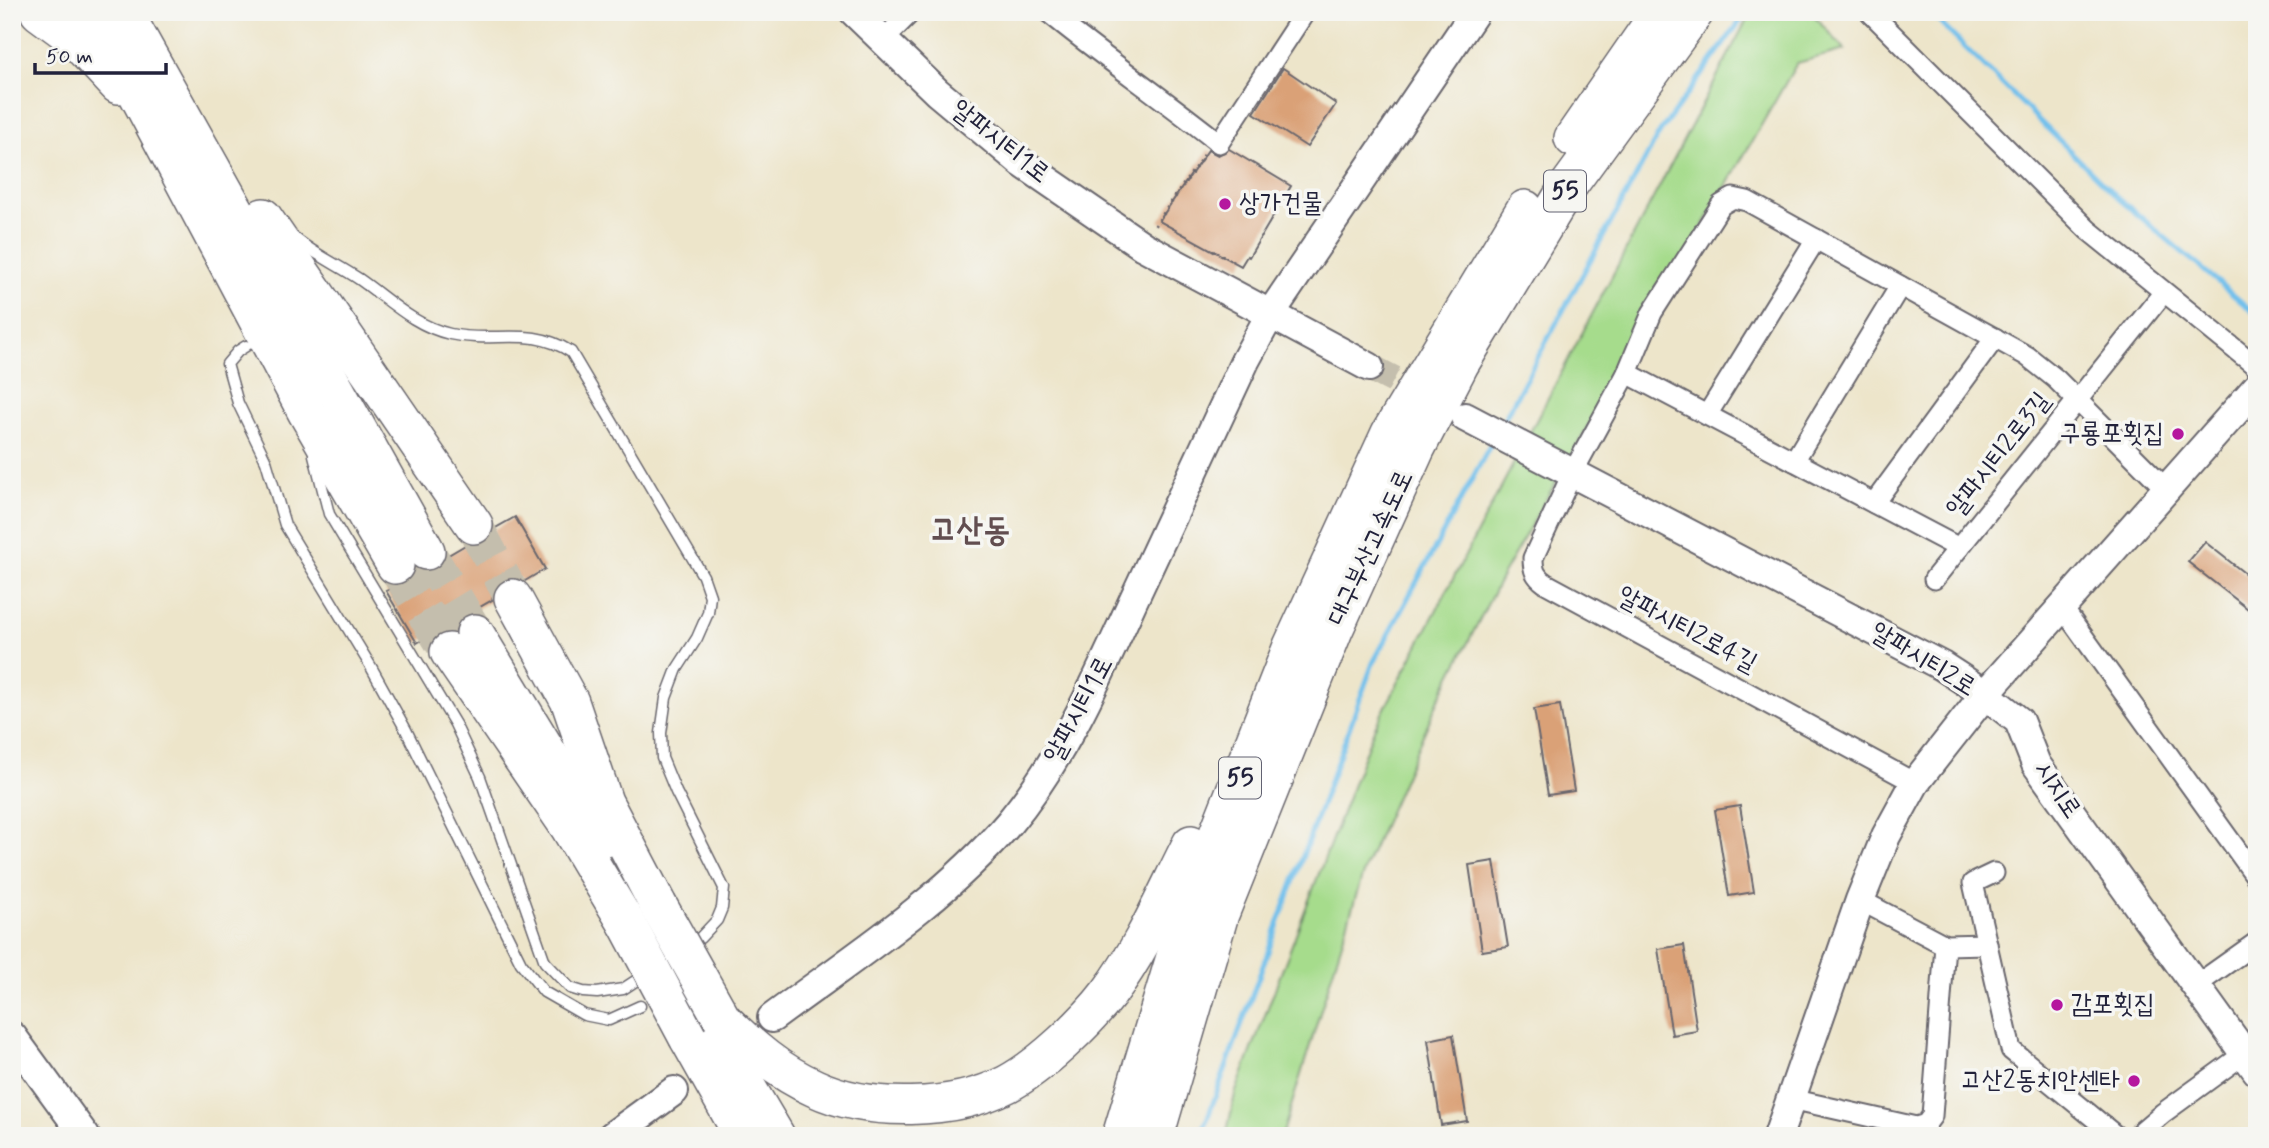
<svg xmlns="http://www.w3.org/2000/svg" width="2269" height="1148" viewBox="0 0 2269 1148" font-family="Mynerve,'Poor Story',sans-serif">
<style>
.green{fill:#a6dc8c;stroke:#647f64;stroke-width:2}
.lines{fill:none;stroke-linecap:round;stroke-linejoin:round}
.stream{stroke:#71c0ec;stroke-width:5}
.building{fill:#daa177}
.secondary-tunnel{stroke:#c4bead;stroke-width:28;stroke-dasharray:28 14;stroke-linecap:butt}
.highway-tunnel{stroke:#c4bead;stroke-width:37;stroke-dasharray:37 18;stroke-linecap:butt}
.lane-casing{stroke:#69666d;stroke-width:13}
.street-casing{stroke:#69666d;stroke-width:23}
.secondary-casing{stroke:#69666d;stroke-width:32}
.highway-casing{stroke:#69666d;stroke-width:40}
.path{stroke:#69666d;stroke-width:3.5;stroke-dasharray:2 5;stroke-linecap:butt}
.lane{stroke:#fff;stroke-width:10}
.street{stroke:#fff;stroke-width:19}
.secondary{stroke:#fff;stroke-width:28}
.highway{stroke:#fff;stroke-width:37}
.highway-bridge-casing{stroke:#69666d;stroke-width:40;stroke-linecap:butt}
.highway-bridge{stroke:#fff;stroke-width:37}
.poi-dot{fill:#b5179e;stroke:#f6f6f2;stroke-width:2.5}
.labels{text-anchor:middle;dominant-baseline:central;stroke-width:7;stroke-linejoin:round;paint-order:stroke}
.shield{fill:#f6f6f2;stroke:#626272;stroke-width:2}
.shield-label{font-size:24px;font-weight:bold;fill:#22223b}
.street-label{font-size:26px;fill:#22223b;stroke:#f6f6f2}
.poi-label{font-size:26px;fill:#22223b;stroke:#f6f6f2;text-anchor:start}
.district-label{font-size:33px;font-weight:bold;fill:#624e50;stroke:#f6f6f2}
</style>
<rect width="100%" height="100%" fill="#f6f6f2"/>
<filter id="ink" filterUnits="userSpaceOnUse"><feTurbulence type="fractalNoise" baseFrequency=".0143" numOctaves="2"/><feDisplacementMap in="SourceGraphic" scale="14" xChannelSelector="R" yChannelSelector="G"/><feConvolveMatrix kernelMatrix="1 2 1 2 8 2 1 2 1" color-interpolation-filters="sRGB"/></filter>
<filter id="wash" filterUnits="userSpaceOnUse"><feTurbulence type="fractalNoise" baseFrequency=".00686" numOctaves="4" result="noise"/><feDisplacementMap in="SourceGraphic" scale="28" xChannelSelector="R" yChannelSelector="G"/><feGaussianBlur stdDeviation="1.57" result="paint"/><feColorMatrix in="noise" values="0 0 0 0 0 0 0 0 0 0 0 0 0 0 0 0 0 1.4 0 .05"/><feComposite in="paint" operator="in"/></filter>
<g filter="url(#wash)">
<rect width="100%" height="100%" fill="#ede5ca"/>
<polygon class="green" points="1751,12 1811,12 1845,50 1797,63 1503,574 1438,701 1365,867 1282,1136 1226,1136 1235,1094 1374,729"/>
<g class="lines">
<g class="stream">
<polyline points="1929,12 2118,198 2257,315"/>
<polyline points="1501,425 1660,132 1741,20"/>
<polyline points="1201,1136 1373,663 1493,440"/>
</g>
</g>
<g id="blocks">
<g class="building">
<polygon points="1283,68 1336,104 1307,147 1254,113"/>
<polygon points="1229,149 1291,186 1249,257 1247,256 1241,266 1159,221 1208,150 1218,155"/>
<polygon points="515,517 545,569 525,581 514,577 502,580 495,588 492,600 417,643 386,591 405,583 421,571 437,569 445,557 467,544 476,546 485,543 493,535 494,529"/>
<polygon points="2205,542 2257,583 2257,616 2188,562"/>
<polygon points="1560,705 1574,791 1548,795 1534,709"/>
<polygon points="1740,806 1754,892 1729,896 1715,810"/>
<polygon points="1494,861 1508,947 1482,951 1469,865"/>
<polygon points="1684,945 1697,1031 1672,1035 1658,949"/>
<polygon points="1453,1035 1467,1121 1441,1125 1428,1040"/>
</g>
</g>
</g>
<g filter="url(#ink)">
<use href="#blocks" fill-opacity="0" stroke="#69666d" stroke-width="2"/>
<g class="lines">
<polyline class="secondary-tunnel" points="1369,367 1431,399"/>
<g class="highway-tunnel">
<polyline points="474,525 513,598"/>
<polyline points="426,551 475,633"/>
<polyline points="395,565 449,652"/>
</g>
<defs>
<g id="lane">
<path d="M295,238C314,254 338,265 359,279C388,299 414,326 450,334C494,344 530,325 571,352L703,576L710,596L708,613L697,638L677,669L666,698L661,733L662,758L676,792L724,888L722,908L717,920L700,938L687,946"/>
<polyline points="246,346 238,351 227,364 238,403 266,461 285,525 370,665 406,730 521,963 544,992 584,1015 609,1020 640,1006"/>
<polyline points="314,455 329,514 455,724 480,777 545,962 570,988 583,992 597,993 623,989 646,974"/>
</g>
<g id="street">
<path d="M1048,12C1104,58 1163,98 1219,143L1305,12"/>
<polyline points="1870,12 2088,230 2257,367"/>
<polyline points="883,40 911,12"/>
<polyline points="1627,373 1959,548"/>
<polyline points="1707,415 1816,239"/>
<polyline points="1794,461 1900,286"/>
<polyline points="1874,503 1995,338"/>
<polyline points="1934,579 2164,292"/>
<polyline points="2062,607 2257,878"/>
<path d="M1915,783L1545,583C1535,576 1533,570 1533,558L1573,472L1627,373L1652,313L1721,205L1733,198L1747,201L2027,356L2056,379L2167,490"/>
<polyline points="1994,873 1973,883 2011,1050 2116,1136"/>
<polyline points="1860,900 1945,945 1987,944"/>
<polyline points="2195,986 2257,942"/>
<polyline points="1791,1099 1916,1127 1926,1124 1932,1116 1945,945"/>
<polyline points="2136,1136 2163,1113 2244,1054"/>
</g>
<g id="secondary">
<polyline points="854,12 937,92 1022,163 1143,246 1369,367"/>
<polyline points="2257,387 1985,694 2019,721 2036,764 2257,1071"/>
<polyline points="1465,417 1942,666 1985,694 1915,783 1886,836 1860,900 1778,1136"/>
<path d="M772,1018C854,957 942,901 1009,823C1063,758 1098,678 1133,601C1170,521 1208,441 1245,361L1271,313L1475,12"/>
<polyline points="12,1036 85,1136"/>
<polyline points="612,1136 674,1091"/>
</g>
<g id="highway">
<polyline points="39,12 73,37 118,85"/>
<polyline points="94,12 307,413 395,565"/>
<polyline points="124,12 426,551"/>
<polyline points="1573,138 1660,12"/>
<polyline points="263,217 474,525"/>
<polyline points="513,598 570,702 604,802 658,905"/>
<polyline points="475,633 601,840"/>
<polyline points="449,652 569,827 627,924"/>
<path d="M722,1019C750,1047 779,1072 815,1088C869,1113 954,1111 1007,1084C1041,1066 1086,1023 1109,993C1143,948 1166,893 1191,844"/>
<polyline points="710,1025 776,1136"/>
<polyline points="688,1038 743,1136"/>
<polyline points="1121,1136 1193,897 1292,646 1390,433 1525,209"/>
<polyline points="1155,1136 1220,914 1334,630 1416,449 1460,364 1569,185 1695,12"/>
</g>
</defs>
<use href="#lane" class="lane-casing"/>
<use href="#street" class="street-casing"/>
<use href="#secondary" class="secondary-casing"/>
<use href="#highway" class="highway-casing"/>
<polyline class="path" points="1155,226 1204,155"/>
<use href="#lane" class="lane"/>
<use href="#street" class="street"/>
<use href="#secondary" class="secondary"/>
<use href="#highway" class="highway"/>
<defs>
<g id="highway-bridge">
<polyline points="658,905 722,1019"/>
<polyline points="627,924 688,1038"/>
</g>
</defs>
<use href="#highway-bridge" class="highway-bridge-casing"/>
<use href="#highway-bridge" class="highway-bridge"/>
</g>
</g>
<g class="poi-dot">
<circle cx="1225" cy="204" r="7"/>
<circle cx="2178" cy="434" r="7"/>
<circle cx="2057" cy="1005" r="7"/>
<circle cx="2134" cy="1081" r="7"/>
</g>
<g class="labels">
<g class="shield">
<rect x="1544" y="170.5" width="42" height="41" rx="5"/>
<rect x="1219" y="757.5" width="42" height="41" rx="5"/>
</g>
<g class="shield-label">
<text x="1565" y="191">55</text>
<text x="1240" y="778">55</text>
</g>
<g class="street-label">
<text transform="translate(1000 142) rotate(38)">알파시티1로</text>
<text transform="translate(1999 455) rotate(-52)">알파시티2로3길</text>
<text transform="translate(1371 548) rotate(-65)">대구부산고속도로</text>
<text transform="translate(1687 630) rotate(28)">알파시티2로4길</text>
<text transform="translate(1923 660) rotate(31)">알파시티2로</text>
<text transform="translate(1079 710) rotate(-62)">알파시티1로</text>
<text transform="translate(2057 790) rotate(56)">시지로</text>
</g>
<g class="poi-label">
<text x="1239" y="204">상가건물</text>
<text x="2164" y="434" text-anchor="end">구룡포횟집</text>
<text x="2071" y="1005">감포횟집</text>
<text x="2120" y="1081" text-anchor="end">고산2동치안센타</text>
</g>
<g class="district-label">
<text x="970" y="531">고산동</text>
</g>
</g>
<rect width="2269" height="1148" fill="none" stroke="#f6f6f2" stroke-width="42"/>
<path d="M35 63v10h131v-10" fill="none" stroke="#22223b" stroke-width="3.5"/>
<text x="46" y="63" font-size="21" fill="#22223b" stroke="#f6f6f2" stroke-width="5" paint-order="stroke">50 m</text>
</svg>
